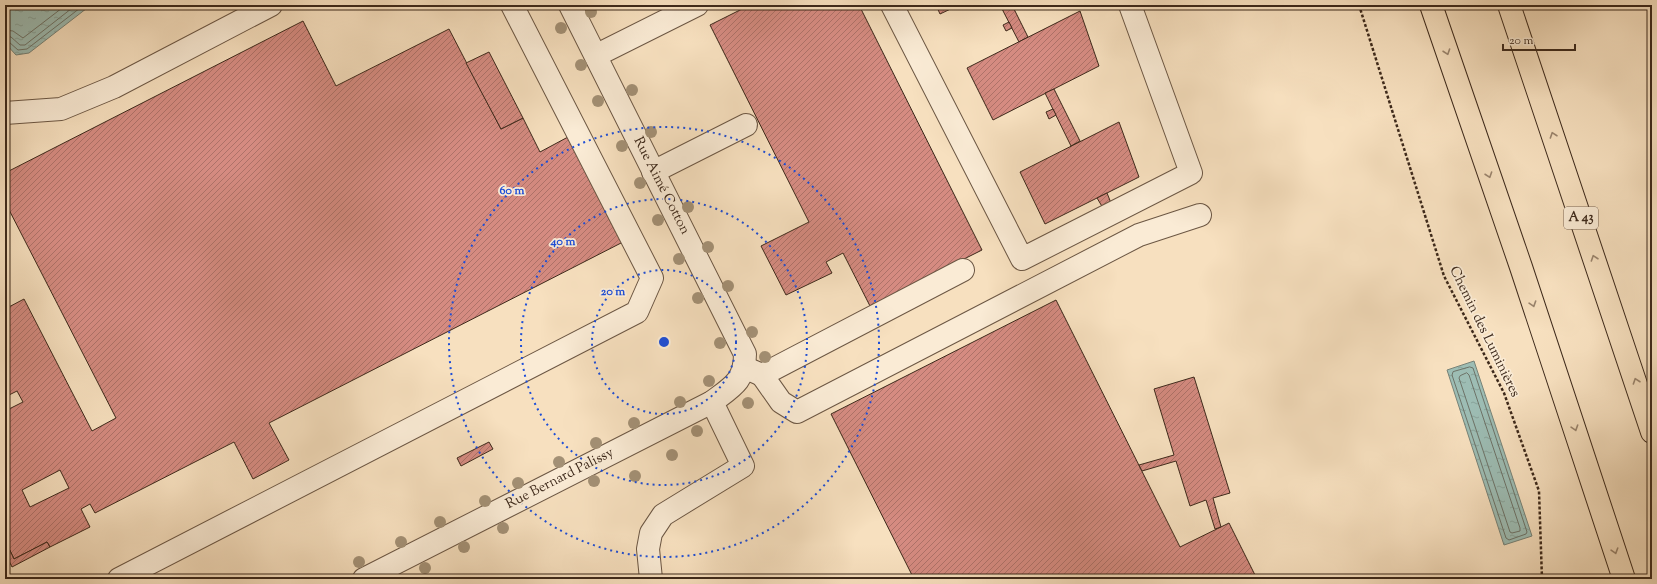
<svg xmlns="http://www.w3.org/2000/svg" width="1657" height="584" viewBox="0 0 1657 584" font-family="'Sorts Mill Goudy',serif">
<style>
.water{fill:url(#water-ripples);stroke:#778277}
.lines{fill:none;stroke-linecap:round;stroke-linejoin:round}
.shore{stroke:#6d7368;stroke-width:1}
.building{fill:url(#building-hatch);stroke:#3d291b;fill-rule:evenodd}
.minor-casing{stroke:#6c5744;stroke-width:24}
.highway-casing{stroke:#3d291b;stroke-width:24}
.path{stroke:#3d291b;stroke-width:2.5;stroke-dasharray:3 2;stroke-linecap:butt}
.minor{stroke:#faebd5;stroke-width:22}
.highway{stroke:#f7e0bf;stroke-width:22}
.tree{fill:#a39075}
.oneway{stroke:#9a846d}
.ring{fill:none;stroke:#1d4ed8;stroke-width:2;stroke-dasharray:2 4}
.labels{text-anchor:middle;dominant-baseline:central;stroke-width:3.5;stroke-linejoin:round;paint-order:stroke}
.shield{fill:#faebd5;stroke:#766353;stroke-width:1}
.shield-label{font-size:13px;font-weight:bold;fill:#3d291b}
.street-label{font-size:14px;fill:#3d291b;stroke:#faebd5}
.centre{fill:#1d4ed8;stroke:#faebd5;stroke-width:2}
.ring-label{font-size:12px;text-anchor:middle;font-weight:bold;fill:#1d4ed8;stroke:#faebd5;stroke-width:3.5;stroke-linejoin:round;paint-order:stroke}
</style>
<defs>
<pattern id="water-ripples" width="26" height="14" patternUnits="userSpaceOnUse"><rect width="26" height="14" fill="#9dbdb4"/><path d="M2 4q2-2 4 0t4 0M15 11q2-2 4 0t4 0" fill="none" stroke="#88a29a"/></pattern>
<pattern id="building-hatch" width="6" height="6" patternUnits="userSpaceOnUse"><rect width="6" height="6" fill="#d58b81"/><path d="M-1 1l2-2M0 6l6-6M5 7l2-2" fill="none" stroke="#ae7269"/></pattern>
</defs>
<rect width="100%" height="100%" fill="#f7e0bf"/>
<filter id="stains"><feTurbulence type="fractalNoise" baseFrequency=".005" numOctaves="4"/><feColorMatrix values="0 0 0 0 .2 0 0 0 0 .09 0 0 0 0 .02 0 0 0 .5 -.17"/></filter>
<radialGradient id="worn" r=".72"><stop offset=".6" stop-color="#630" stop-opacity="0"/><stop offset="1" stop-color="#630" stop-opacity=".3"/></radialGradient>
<g class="water">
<polygon points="5,5 91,5 29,53 16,55 5,43"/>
<polygon points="1474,361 1532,536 1504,545 1447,370"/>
</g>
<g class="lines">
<g class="shore">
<polyline points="5,30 13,31 23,38 66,5"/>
<polyline points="5,36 11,37 20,45 25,45 76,5"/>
<polyline points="5,41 9,42 18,50 27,49 84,5"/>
<polygon points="1470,367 1473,368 1527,532 1526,534 1509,540 1506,538 1452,375 1453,372"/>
<polygon points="1467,373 1469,375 1520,528 1520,531 1512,533 1510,532 1459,378 1460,376"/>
</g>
</g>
<g class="building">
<polygon points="750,5 859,5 982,250 870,306 843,253 826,262 832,273 786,295 761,246 809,222 710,25"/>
<polygon points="936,5 959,5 940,14"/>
<polygon points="1000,5 1012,5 1028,37 1019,42"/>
<polygon points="1080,11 1099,66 993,120 967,68"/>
<path d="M303,21L336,86L449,29L501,129L523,118L540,152L568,137L623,242L269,423L289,460L253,479L234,442L95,513L90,504L81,509L90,527L50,547L47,542L14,559L5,540V411L23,402L17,391L5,397V309L24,299L92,431L116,418L5,202V173ZM60,470L69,488L30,507L22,490Z"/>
<polygon points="1009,22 1012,28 1006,31 1003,25"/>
<polygon points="489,52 523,118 501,129 466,63"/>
<polygon points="1054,89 1080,141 1071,146 1045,93"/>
<polygon points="1053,109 1056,115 1049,119 1046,112"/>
<polygon points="1119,122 1139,177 1045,224 1020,172"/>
<polygon points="1107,193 1111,203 1103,208 1097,198"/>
<polygon points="1056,300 1180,547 1229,523 1257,579 914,579 831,414"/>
<polygon points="1194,377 1230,493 1213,498 1221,527 1215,529 1206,500 1190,506 1176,461 1142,471 1139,465 1174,455 1154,389"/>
<polygon points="489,442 493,449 461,466 457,458"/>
<polygon points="5,540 14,559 47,542 50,547 12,567 5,553"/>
</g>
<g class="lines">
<defs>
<g id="minor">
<polyline points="892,5 1022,259 1191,173 1130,5"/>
<polyline points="597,55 697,5"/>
<polyline points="5,113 61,109 114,87 271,5"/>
<polyline points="653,172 746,125"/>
<polyline points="748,369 762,375 963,270"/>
<polyline points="762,375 781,402 797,412 1139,235 1200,215"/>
<polyline points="119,579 637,312 652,278 512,5"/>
<path d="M364,579L712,402C732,387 745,381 745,354L570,5"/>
<polyline points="651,579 648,549 651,533 663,515 743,466 712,402"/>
</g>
<g id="highway">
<polyline points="1431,5 1521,267 1624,579"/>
<polyline points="1509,5 1652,432"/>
</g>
</defs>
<use href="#minor" class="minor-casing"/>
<use href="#highway" class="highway-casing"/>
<g class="path">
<polyline points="1359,5 1444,276 1504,393 1539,491 1542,579"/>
<polyline points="5,573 9,571"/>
</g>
<use href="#minor" class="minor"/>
<use href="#highway" class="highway"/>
</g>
<g class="tree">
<circle cx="591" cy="12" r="6"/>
<circle cx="561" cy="28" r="6"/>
<circle cx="581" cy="65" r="6"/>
<circle cx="632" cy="90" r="6"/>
<circle cx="598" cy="101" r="6"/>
<circle cx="651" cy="132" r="6"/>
<circle cx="622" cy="146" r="6"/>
<circle cx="640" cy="183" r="6"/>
<circle cx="688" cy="207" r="6"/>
<circle cx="658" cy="220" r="6"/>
<circle cx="708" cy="247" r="6"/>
<circle cx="679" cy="259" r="6"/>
<circle cx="728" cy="286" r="6"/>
<circle cx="698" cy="298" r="6"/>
<circle cx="752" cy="332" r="6"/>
<circle cx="720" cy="343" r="6"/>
<circle cx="765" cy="357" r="6"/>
<circle cx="709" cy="381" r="6"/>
<circle cx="680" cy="402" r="6"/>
<circle cx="748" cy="403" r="6"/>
<circle cx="634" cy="423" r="6"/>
<circle cx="697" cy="431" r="6"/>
<circle cx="596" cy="443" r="6"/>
<circle cx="672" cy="455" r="6"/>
<circle cx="559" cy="462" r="6"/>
<circle cx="635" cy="476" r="6"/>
<circle cx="594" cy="481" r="6"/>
<circle cx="518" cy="483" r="6"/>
<circle cx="485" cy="501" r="6"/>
<circle cx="440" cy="522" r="6"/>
<circle cx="503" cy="528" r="6"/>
<circle cx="401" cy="542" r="6"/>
<circle cx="464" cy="547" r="6"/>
<circle cx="359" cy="562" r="6"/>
<circle cx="425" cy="568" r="6"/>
</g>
<defs><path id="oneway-chevron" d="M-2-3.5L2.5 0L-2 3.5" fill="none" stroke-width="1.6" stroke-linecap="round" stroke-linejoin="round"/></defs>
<g class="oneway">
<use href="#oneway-chevron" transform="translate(1447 52) rotate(71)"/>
<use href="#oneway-chevron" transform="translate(1553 135) rotate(-109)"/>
<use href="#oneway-chevron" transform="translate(1489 175) rotate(71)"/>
<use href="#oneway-chevron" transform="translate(1594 258) rotate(-109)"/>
<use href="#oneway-chevron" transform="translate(1533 304) rotate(72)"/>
<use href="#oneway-chevron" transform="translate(1636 381) rotate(-109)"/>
<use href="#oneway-chevron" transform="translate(1575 428) rotate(72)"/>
<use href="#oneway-chevron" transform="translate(1615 551) rotate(73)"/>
</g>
<g class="ring">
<circle cx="664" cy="342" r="72"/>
<circle cx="664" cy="342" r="143"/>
<circle cx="664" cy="342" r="215"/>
</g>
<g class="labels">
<rect class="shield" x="1564" y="207" width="34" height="22" rx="3"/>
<g class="shield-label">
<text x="1581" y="218">A 43</text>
</g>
<g class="street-label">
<text transform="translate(661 186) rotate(63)">Rue Aimé Cotton</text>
<text transform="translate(1484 332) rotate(64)">Chemin des Luminières</text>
<text transform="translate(560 479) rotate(-27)">Rue Bernard Palissy</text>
</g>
</g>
<circle cx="664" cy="342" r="6" class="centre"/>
<g class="ring-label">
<text x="512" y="194">60 m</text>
<text x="563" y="245">40 m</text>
<text x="613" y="295">20 m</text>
</g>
<rect width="1657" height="584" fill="none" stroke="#f7e0bf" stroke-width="20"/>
<rect x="6" y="6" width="1645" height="572" fill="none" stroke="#3d291b" stroke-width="2"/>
<rect x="10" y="10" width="1637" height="564" fill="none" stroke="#3d291b"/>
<path d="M1503 44v6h72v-6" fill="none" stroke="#3d291b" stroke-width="2"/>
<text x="1509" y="44" font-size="12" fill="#3d291b" stroke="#faebd5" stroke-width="3" paint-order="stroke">20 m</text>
<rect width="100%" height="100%" filter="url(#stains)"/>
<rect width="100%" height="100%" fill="url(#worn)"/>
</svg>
